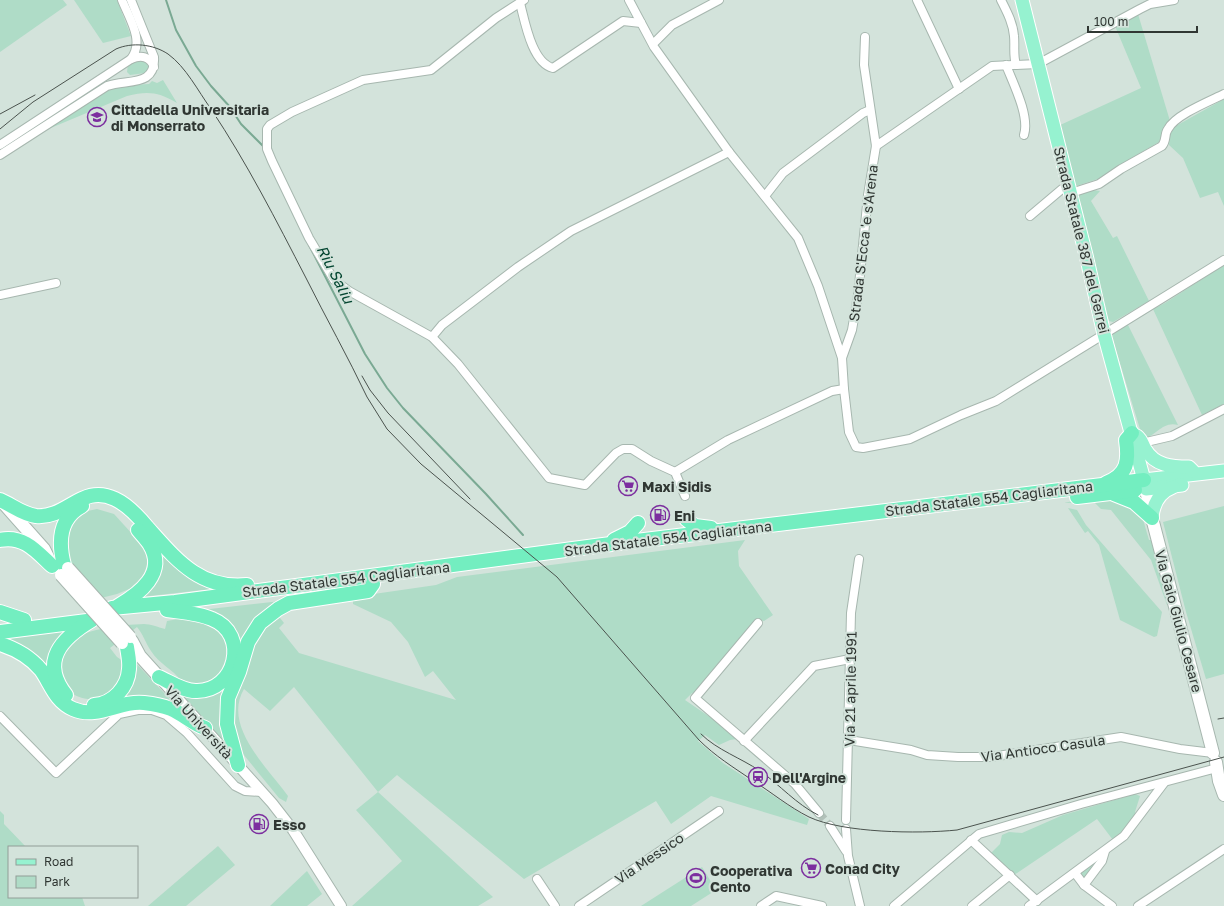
<svg xmlns="http://www.w3.org/2000/svg" width="1224" height="906" viewBox="0 0 1224 906" font-family="'Golos Text',sans-serif">
<style>
.green{fill:#afdcc7}
.lines{fill:none;stroke-linecap:round;stroke-linejoin:round}
.stream{stroke:#7aa993;stroke-width:2}
.minor-tunnel{stroke:#b2c1b9;stroke-width:8;stroke-dasharray:8 4;stroke-linecap:butt}
.minor-casing{stroke:#a7b7af;stroke-width:10}
.tertiary-casing{stroke:#a7b7af;stroke-width:12}
.secondary-casing{stroke:#a7b7af;stroke-width:14}
.primary-casing{stroke:#fff;stroke-width:15}
.trunk-casing{stroke:#fff;stroke-width:16}
.minor{stroke:#fff;stroke-width:8}
.tertiary{stroke:#fff;stroke-width:10}
.secondary{stroke:#fff;stroke-width:12}
.primary{stroke:#96f2d0;stroke-width:13}
.trunk{stroke:#73eec0;stroke-width:14}
.tram{stroke:#4b534e;stroke-width:1}
.secondary-bridge-casing{stroke:#a7b7af;stroke-width:14;stroke-linecap:butt}
.secondary-bridge{stroke:#fff;stroke-width:12}
.labels{text-anchor:middle;dominant-baseline:central;stroke-width:4;stroke-linejoin:round;paint-order:stroke}
.poi-label{font-size:14px;font-weight:bold;fill:#303733;stroke:#d3e3db;text-anchor:start}
.street-label{font-size:14px;fill:#303733;stroke:#d3e3db}
.water-label{font-size:15px;font-style:italic;fill:#044631;stroke:#d3e3db}
</style>
<rect width="100%" height="100%" fill="#d3e3db"/>
<g class="green">
<polygon points="0,0 63,0 67,5 0,52"/>
<polygon points="74,0 117,0 131,36 103,43"/>
<polygon points="1138,14 1170,121 1165,125 1159,142 1115,168 1101,178 1073,187 1058,126 1141,88 1115,26"/>
<polygon points="136,59 146,61 149,69 145,73 130,75 127,72 128,64"/>
<path d="M163,80L177,103C158,92 148,91 127,96L46,130V125L78,105L116,86L149,84L152,81L157,83Z"/>
<polygon points="1224,99 1224,206 1218,192 1200,198 1183,158 1169,145 1170,133 1174,127"/>
<polygon points="1093,190 1100,191 1091,201 1113,238 1117,236 1149,301 1113,322 1109,321 1106,313 1078,194"/>
<polygon points="1224,265 1224,404 1202,415 1153,309 1165,303"/>
<path d="M1127,323L1178,425C1162,421 1157,436 1143,439L1112,337L1113,332Z"/>
<polygon points="1116,498 1142,516 1149,540 1151,540 1168,601 1167,605 1151,560 1111,510 1101,509 1094,502 1064,503 1077,500"/>
<polygon points="1224,506 1224,674 1206,679 1186,612 1163,522"/>
<polygon points="1068,508 1077,510 1086,525 1162,612 1157,636 1154,637 1120,620 1099,545 1088,531 1085,533"/>
<polygon points="97,509 114,514 144,547 148,562 143,577 134,587 117,594 101,598 72,565 66,552 68,524 83,512"/>
<path d="M745,540L738,551L739,566L773,615L764,621L757,619L697,692L692,693L685,700L723,726L737,739L730,740L719,745L705,735L698,741L723,763L809,819L807,825L711,796L671,824L656,801L524,879L397,775L378,792L493,897L478,906H352L402,861L356,810L378,792L294,687L270,711L244,689C222,726 268,768 288,796L286,802L279,798L239,749L229,717L251,645L277,614L284,623L279,628L299,653L456,700L433,671L425,677L408,642L391,622L353,604V597L436,585L457,577Z"/>
<polygon points="157,546 185,575 212,589 141,597"/>
<polygon points="281,601 239,654 201,610"/>
<path d="M184,618L211,621L228,640L226,646L230,648L224,673L201,687L181,681C173,669 159,664 151,651C145,642 143,634 137,627L110,648L117,657L123,661L124,666L119,688L99,700C77,699 66,695 62,672C60,662 60,655 66,646C79,628 123,625 144,624C150,624 158,627 165,629L167,621Z"/>
<polygon points="67,630 50,669 0,637"/>
<polygon points="131,658 183,713 120,699"/>
<polygon points="229,681 227,742 225,744 184,697 185,694"/>
<polygon points="1135,794 1140,796 1135,812 1136,815 1122,833 1113,840 1097,819 1014,875 991,853 1000,844 1002,835 1009,832 1022,833 1063,815"/>
<polygon points="0,811 4,815 4,824 26,847 9,847 9,897 82,897 85,906 0,906"/>
<polygon points="218,846 235,865 186,906 148,906"/>
<polygon points="1097,860 1084,880 1079,873"/>
<polygon points="702,867 716,890 691,906 641,906"/>
<polygon points="307,871 322,894 307,906 270,906"/>
</g>
<g class="lines">
<g class="stream">
<polyline points="166,0 176,30 196,66 211,86 230,107 241,124 264,147"/>
<polyline points="309,245 365,354 387,388 403,408 486,494 523,535"/>
</g>
<polyline class="minor-tunnel" points="819,813 830,826"/>
<defs>
<g id="minor">
<polyline points="524,0 496,18 431,70 363,80 292,112 270,125 267,129 267,149 272,161 309,238 334,280 349,291 432,337 458,364 549,478 585,485 616,453 623,449 632,449 651,461 675,472 685,496"/>
<polyline points="629,0 654,47 729,152 798,238 818,286 842,358"/>
<polyline points="917,0 959,89"/>
<path d="M1001,0C1007,12 1013,23 1014,36C1015,46 1013,55 1016,65"/>
<path d="M520,3C525,22 532,63 553,68L623,21L641,23"/>
<polyline points="865,37 864,65 876,146 868,195 858,295 852,330 842,358 844,389 849,432 856,447 863,448 910,439 961,415 996,401 1224,260"/>
<polyline points="653,44 672,25 719,0"/>
<path d="M131,59C141,55 150,56 154,67"/>
<path d="M1006,65C1013,83 1030,116 1024,135"/>
<path d="M0,145L131,59C145,41 129,18 122,0"/>
<polyline points="876,146 992,66 1038,64 1140,9 1150,4 1174,0"/>
<path d="M0,155L107,86C128,79 156,87 154,57L131,0"/>
<path d="M1071,193L1099,184L1121,169L1162,146C1167,140 1164,134 1168,129C1175,115 1210,101 1224,94"/>
<polyline points="765,196 783,173 863,113 870,110"/>
<polyline points="1030,216 1062,189 1069,187"/>
<polyline points="0,295 56,283"/>
<polyline points="432,337 442,325 518,267 571,231 729,152"/>
<polyline points="1142,443 1172,436 1224,409"/>
<polyline points="675,472 728,440 832,391 844,389"/>
<polyline points="758,623 695,698 795,784 819,813"/>
<polyline points="0,716 56,773 119,714 138,710 152,710 166,715 187,733 235,786 245,791 262,792"/>
<polyline points="849,740 911,750 927,755 958,757 991,757 1121,737 1180,749 1213,753"/>
<polyline points="744,741 814,666 850,659"/>
<polyline points="846,820 851,613 859,559"/>
<polyline points="830,826 846,851"/>
<polyline points="846,829 848,856 860,906"/>
<polyline points="971,840 1037,901"/>
<polyline points="1075,873 1084,885 1112,906"/>
<polyline points="537,879 555,906"/>
<polyline points="1084,885 1102,861 1105,851"/>
<polyline points="579,906 719,811"/>
<polyline points="761,906 776,896 822,906"/>
<polyline points="894,906 979,834 1081,804 1217,768"/>
<polyline points="972,906 1010,875"/>
<polyline points="1029,906 1124,836 1164,783"/>
<polyline points="1138,906 1224,849"/>
</g>
<polyline id="tertiary" points="164,683 272,803 293,830 341,906"/>
<g id="secondary">
<polyline points="1144,481 1152,518 1213,753"/>
<polyline points="4,504 44,549 48,557"/>
<polyline points="132,641 140,656 159,677"/>
<polyline points="1216,762 1219,781 1224,795"/>
</g>
<g id="primary">
<polyline points="1022,0 1086,255 1104,334 1144,480 1224,471"/>
<path d="M1137,436C1142,440 1142,444 1145,449C1155,466 1172,467 1189,467L1193,471"/>
<polyline points="1146,489 1182,485"/>
<path d="M1152,518C1153,504 1160,492 1173,487"/>
</g>
<g id="trunk">
<path d="M1106,483C1128,475 1129,460 1126,440L1132,433"/>
<polyline points="1114,494 1134,502 1152,518"/>
<polyline points="1077,497 1135,490"/>
<path d="M0,500C12,505 22,514 36,516C67,519 82,483 115,499C128,505 138,516 147,527C175,558 199,590 247,585"/>
<polyline points="686,519 695,526 711,528"/>
<path d="M0,540C24,535 37,552 52,566"/>
<polyline points="614,540 630,532 638,523"/>
<path d="M64,565C58,542 59,518 82,506"/>
<path d="M118,606C139,594 167,573 150,545C147,540 142,535 138,530"/>
<polyline points="112,608 175,602 603,545 1144,480"/>
<polyline points="0,612 24,620"/>
<polyline points="0,632 87,621"/>
<path d="M0,644C16,649 30,657 41,670C51,684 55,701 73,709C98,720 120,700 144,703C153,704 163,706 171,709C183,714 193,724 205,728"/>
<path d="M159,677C170,682 183,691 196,691C236,692 250,634 212,619C199,613 181,612 167,610"/>
<path d="M66,695C39,661 62,638 92,620"/>
<path d="M94,705C113,704 128,687 129,669C130,662 128,654 127,647"/>
<polyline points="238,765 227,724 228,698 239,672 248,642 260,623 278,609 289,603 368,591 373,584"/>
</g>
</defs>
<use href="#minor" class="minor-casing"/>
<use href="#tertiary" class="tertiary-casing"/>
<use href="#secondary" class="secondary-casing"/>
<use href="#primary" class="primary-casing"/>
<use href="#trunk" class="trunk-casing"/>
<use href="#minor" class="minor"/>
<use href="#tertiary" class="tertiary"/>
<use href="#secondary" class="secondary"/>
<use href="#primary" class="primary"/>
<use href="#trunk" class="trunk"/>
<g class="tram">
<polyline points="0,114 35,95"/>
<path d="M0,129L33,102L116,49C132,42 153,44 168,54C186,67 198,91 211,109C247,163 276,220 306,278C326,318 348,357 367,397L387,429L421,464L557,577L699,740C715,756 733,767 752,780C771,792 789,807 809,817C843,833 918,834 957,830L1224,757"/>
<polyline points="362,376 370,390 388,413 470,499"/>
<polyline points="1218,719 1224,718"/>
<path d="M701,734C717,750 741,758 760,771C780,785 796,804 818,815"/>
</g>
<defs>
<g id="secondary-bridge">
<polyline points="68,568 130,637"/>
<polyline points="61,575 122,643"/>
</g>
</defs>
<use href="#secondary-bridge" class="secondary-bridge-casing"/>
<use href="#secondary-bridge" class="secondary-bridge"/>
</g>
<defs>
<symbol id="university-ring" viewBox="-11 -11 22 22"><circle r="9.5" fill="#d3e3db" stroke="#7c2e9f" stroke-width="1.5"/><path d="M0-5L7-2L0 1L-7-2ZM-4 1L0 2.5L4 1V4Q0 6-4 4Z" fill="#7c2e9f"/></symbol>
<symbol id="supermarket-ring" viewBox="-11 -11 22 22"><circle r="9.5" fill="#d3e3db" stroke="#7c2e9f" stroke-width="1.5"/><path d="M-6-5.5h2.5l.6 2H6L4.5 2H-2.5L-4.4-4H-6ZM-1.5 3.2a1.3 1.3 0 1 0 .1 0ZM3 3.2a1.3 1.3 0 1 0 .1 0Z" fill="#7c2e9f"/></symbol>
<symbol id="fuel-ring" viewBox="-11 -11 22 22"><circle r="9.5" fill="#d3e3db" stroke="#7c2e9f" stroke-width="1.5"/><path d="M-5.5-6h7V0h2V4h1.3V-2.5L3-4.5l.8-.8L6-3V5H2.5V1h-1V6h-7ZM-4.2-4.7v3.2H.2V-4.7Z" fill="#7c2e9f"/></symbol>
<symbol id="station-ring" viewBox="-11 -11 22 22"><circle r="9.5" fill="#d3e3db" stroke="#7c2e9f" stroke-width="1.5"/><path d="M-3-6H3Q5-6 5-4V2Q5 4 3 4L4.5 6H3L1.5 4h-3L-3 6H-4.5L-3 4Q-5 4-5 2V-4Q-5-6-3-6ZM-3.5-4v3h7v-3ZM-3.5 1v1.5H-2V1ZM2 1v1.5H3.5V1Z" fill="#7c2e9f"/></symbol>
<symbol id="stadium-ring" viewBox="-11 -11 22 22"><circle r="9.5" fill="#d3e3db" stroke="#7c2e9f" stroke-width="1.5"/><path d="M0-5a6.5 5 0 1 0 0 10a6.5 5 0 1 0 0-10ZM-3.5-1.8h7v3.6h-7Z" fill="#7c2e9f"/></symbol>
</defs>
<g fill-rule="evenodd">
<use href="#university-ring" x="86" y="106" width="22" height="22"/>
<use href="#supermarket-ring" x="617" y="475" width="22" height="22"/>
<use href="#fuel-ring" x="649" y="504" width="22" height="22"/>
<use href="#station-ring" x="747" y="766" width="22" height="22"/>
<use href="#fuel-ring" x="248" y="813" width="22" height="22"/>
<use href="#supermarket-ring" x="800" y="857" width="22" height="22"/>
<use href="#stadium-ring" x="685" y="867" width="22" height="22"/>
</g>
<g class="labels">
<g class="poi-label">
<text x="111" y="109">Cittadella Universitaria<tspan x="111" dy="16">di Monserrato</tspan></text>
<text x="642" y="486">Maxi Sidis</text>
<text x="674" y="515">Eni</text>
<text x="772" y="777">Dell'Argine</text>
<text x="273" y="824">Esso</text>
<text x="825" y="868">Conad City</text>
<text x="710" y="870">Cooperativa<tspan x="710" dy="16">Cento</tspan></text>
</g>
<g class="street-label">
<text transform="translate(1082 240) rotate(76)">Strada Statale 387 del Gerrei</text>
<text transform="translate(863 243) rotate(-83)">Strada S'Ecca 'e s'Arena</text>
<text transform="translate(989 498) rotate(-7)">Strada Statale 554 Cagliaritana</text>
<text transform="translate(668 538) rotate(-7)">Strada Statale 554 Cagliaritana</text>
<text transform="translate(346 579) rotate(-7)">Strada Statale 554 Cagliaritana</text>
<text transform="translate(1179 621) rotate(75)">Via Gaio Giulio Cesare</text>
<text transform="translate(850 689) rotate(-89)">Via 21 aprile 1991</text>
<text transform="translate(199 722) rotate(48)">Via Università</text>
<text transform="translate(1043 748) rotate(-8)">Via Antioco Casula</text>
<text transform="translate(649 858) rotate(-34)">Via Messico</text>
</g>
<g class="water-label">
<text transform="translate(336 274) rotate(63)">Riu Saliu</text>
</g>
</g>
<rect x="8" y="846" width="130" height="52" fill="#d3e3db" stroke="#929e98"/>
<rect x="16" y="859" width="20" height="6" fill="#96f2d0" stroke="#929e98"/>
<text x="44" y="866" font-size="12" fill="#303733">Road</text>
<rect x="16" y="876" width="20" height="12" fill="#afdcc7" stroke="#929e98"/>
<text x="44" y="886" font-size="12" fill="#303733">Park</text>
<path d="M1088 26v6h109v-6" fill="none" stroke="#303733" stroke-width="2"/>
<text x="1094" y="26" font-size="12" fill="#303733" stroke="#d3e3db" stroke-width="3" paint-order="stroke">100 m</text>
</svg>
